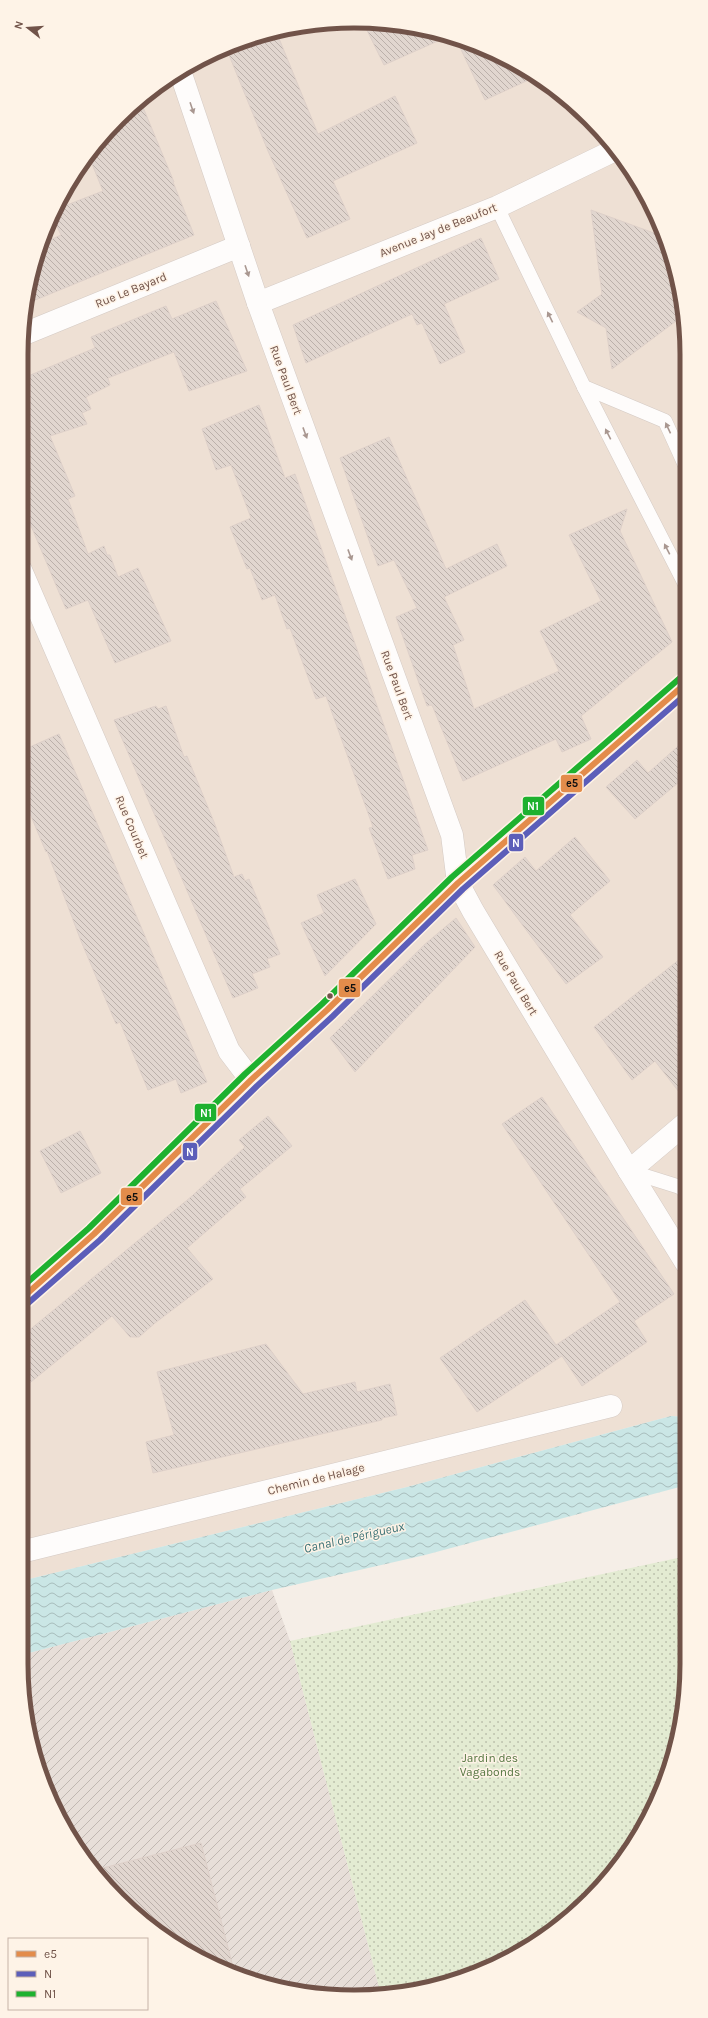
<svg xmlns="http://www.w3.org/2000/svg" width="708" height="2018" viewBox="0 0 708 2018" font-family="Karla,sans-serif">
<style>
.residential{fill:#eee0d4}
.industrial{fill:url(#industrial-furrows)}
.park{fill:url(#park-dots)}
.water{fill:url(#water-waves)}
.building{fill:url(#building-back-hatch);stroke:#ded0c9}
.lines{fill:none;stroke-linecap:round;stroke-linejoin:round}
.service-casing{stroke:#d4cac4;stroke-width:15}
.minor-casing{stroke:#d4cac4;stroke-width:23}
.secondary-casing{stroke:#d4c9c4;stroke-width:23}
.service{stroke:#fefcfb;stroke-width:14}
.minor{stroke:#fefcfb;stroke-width:22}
.secondary{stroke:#fefcfb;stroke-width:22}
.bus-1-casing{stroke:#fef3e7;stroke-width:9}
.bus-2-casing{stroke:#fef3e7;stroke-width:9}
.bus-3-casing{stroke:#fef3e7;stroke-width:9}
.bus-1{stroke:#e38c4b;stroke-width:6}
.bus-2{stroke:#5c5eb9;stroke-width:6}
.bus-3{stroke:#1eb12f;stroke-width:6}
.oneway{fill:#a99790}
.bus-dot{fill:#715349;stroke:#fef3e7;stroke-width:1.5}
.labels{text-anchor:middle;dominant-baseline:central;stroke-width:3;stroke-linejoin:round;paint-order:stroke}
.street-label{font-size:12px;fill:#715349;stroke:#fef3e7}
.park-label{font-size:12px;fill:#567742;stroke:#fef3e7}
.water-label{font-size:13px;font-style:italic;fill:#3d7377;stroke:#fef3e7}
.rim{fill:none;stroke:#715349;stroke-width:5}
.line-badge{stroke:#fef3e7;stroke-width:1.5}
.badge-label{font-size:11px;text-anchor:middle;font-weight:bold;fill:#fff}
.pale-badge-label{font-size:11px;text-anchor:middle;font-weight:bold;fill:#111}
</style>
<defs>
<pattern id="industrial-furrows" width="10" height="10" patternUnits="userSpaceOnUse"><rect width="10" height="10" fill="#e7ded8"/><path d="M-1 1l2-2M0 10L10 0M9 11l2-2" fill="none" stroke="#c0b7b1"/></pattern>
<pattern id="park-dots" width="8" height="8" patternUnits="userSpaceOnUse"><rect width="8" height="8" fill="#e3ebd2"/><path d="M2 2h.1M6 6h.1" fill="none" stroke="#bcc1ac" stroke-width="1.8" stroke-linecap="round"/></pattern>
<pattern id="water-waves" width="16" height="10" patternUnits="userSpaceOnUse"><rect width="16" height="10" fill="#cae6e5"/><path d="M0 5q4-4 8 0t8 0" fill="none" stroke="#a8bdbc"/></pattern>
<pattern id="building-back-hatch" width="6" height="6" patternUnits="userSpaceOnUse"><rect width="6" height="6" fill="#e1d6cf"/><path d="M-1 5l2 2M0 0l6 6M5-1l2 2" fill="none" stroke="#bbb0aa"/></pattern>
</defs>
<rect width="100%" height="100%" fill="#f5eee7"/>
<polygon class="residential" points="376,22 440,32 521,66 604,134 653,207 684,310 686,1417 671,1416 407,1487 21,1581 21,354 32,268 55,207 90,151 134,104 187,66 247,39 310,24"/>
<polygon class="industrial" points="272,1590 290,1641 381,1995 311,1994 207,1963 151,1928 104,1884 46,1791 27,1729 21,1655"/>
<polygon class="park" points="687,1556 687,1664 676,1750 631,1849 590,1899 539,1941 440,1986 381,1995 290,1641"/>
<polygon class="water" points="671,1416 686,1417 687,1485 425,1555 272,1590 21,1655 21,1581 407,1487"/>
<g class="building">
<polygon points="363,22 376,22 440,32 449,36 384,65"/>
<polygon points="278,36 318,134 395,96 417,143 333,181 350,219 307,238 268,151 229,55"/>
<polygon points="456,39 521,66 535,77 485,100"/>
<polygon points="140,100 174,182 173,182 194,235 28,303 32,268 41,244 61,235 52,216 54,210 103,191 88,154"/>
<polygon points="591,210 662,236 684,310 684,315 612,369 606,328 577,312 602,294"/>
<polygon points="481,238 499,279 444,304 465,352 440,364 422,323 417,325 412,314 306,363 293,325"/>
<polygon points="216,301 247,371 189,391 174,352 108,378 110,385 86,397 91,409 82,413 87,424 50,436 75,496 68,499 88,554 104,546 107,555 110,555 118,577 138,568 171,641 115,663 88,600 66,609 21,502 21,379 95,348 91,337 166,306 172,319"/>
<polygon points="259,405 285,478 295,474 428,850 412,855 415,869 388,879 369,828 373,827 326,696 316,699 290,628 287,629 275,595 262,600 250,568 247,569 230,527 251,518 231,465 216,470 202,429"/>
<polygon points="389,437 446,569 497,544 507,566 444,597 464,640 453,645 474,709 559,671 540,631 601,601 569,535 627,509 620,531 672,642 581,716 591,739 562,752 556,739 463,781 432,705 427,706 396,617 417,608 394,560 378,566 340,458"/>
<polygon points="156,706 158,709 166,706 184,757 187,756 214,822 234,877 242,874 245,881 249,879 280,954 267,959 270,967 252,974 258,988 233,998 114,720"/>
<polygon points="59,734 207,1082 181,1093 176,1079 148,1090 120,1022 116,1024 81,941 47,851 46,852 21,792 21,751"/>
<polygon points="685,740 685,777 635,819 606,787 637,760 648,773"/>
<polygon points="575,837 610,881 570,915 603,957 566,984 493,885 525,857 536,871"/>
<polygon points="355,879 376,924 325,976 301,923 324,913 317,895"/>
<polygon points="456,918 475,947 355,1072 330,1038 424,945"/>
<polygon points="685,955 686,1070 686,1101 655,1061 632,1080 594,1027"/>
<polygon points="542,1097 674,1294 634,1321 647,1342 582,1386 562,1356 477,1412 440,1358 525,1300 556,1345 620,1302 502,1124"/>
<polygon points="268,1116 292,1146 240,1189 246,1197 187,1248 213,1279 155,1323 139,1337 130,1337 112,1316 21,1390 21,1337 192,1196 245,1147 239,1140"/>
<polygon points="80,1131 101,1173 61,1193 40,1151"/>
<polygon points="266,1344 303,1394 355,1382 357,1392 390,1384 397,1415 382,1418 382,1420 153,1473 146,1442 174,1435 157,1372"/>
<polygon points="201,1843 234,1971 207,1963 151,1928 104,1884 95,1870"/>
</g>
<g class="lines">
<defs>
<g id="service">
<polyline points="497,207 584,387 685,584"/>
<polyline points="584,387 665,421 684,463"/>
<polyline points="629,1171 680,1187 686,1193"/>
</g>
<g id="minor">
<polyline points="180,71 258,303 452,835 458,883 473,911 629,1171 686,1263"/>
<polyline points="258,303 497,207 615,150"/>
<polyline points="24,334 239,246"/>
<polyline points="21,570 229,1051 251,1080"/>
<polyline points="629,1171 686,1123"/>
<polyline points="21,1552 611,1406"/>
</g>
<polyline id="secondary" points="21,1299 94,1234 251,1080 327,1010 458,883 685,684"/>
</defs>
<use href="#service" class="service-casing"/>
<use href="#minor" class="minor-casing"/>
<use href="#secondary" class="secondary-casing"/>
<use href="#service" class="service"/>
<use href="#minor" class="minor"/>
<use href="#secondary" class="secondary"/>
<defs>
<polyline id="bus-1" points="21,1299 94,1234 251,1080 327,1010 458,883 685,684"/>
<polyline id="bus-2" points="26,1305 100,1240 257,1086 333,1016 463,889 685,695"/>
<polyline id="bus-3" points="21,1288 89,1228 245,1074 322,1004 452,877 680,678"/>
</defs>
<use href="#bus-1" class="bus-1-casing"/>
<use href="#bus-2" class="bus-2-casing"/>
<use href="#bus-3" class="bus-3-casing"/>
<use href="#bus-1" class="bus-1"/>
<use href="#bus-2" class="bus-2"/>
<use href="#bus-3" class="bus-3"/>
</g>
<defs><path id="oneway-solid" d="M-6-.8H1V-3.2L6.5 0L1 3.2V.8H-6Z"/></defs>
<g class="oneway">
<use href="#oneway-solid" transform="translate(192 108) rotate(71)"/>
<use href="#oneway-solid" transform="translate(247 271) rotate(71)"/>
<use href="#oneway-solid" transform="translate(550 317) rotate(-116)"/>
<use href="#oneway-solid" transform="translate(668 428) rotate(-115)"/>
<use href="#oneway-solid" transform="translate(305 433) rotate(70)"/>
<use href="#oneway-solid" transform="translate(608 434) rotate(-117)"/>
<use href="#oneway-solid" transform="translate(667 549) rotate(-117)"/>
<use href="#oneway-solid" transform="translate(350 555) rotate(70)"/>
</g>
<circle class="bus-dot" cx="330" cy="996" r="3.5"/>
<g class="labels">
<g class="street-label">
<text transform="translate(438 230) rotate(-22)">Avenue Jay de Beaufort</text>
<text transform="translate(131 290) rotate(-22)">Rue Le Bayard</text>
<text transform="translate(286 380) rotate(70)">Rue Paul Bert</text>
<text transform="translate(397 685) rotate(70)">Rue Paul Bert</text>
<text transform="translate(132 827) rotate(67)">Rue Courbet</text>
<text transform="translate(516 983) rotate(59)">Rue Paul Bert</text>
<text transform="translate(316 1479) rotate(-14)">Chemin de Halage</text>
</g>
<g class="park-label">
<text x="490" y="1758">Jardin des<tspan x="490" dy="14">Vagabonds</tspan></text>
</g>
<g class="water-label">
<text transform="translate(354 1537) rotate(-13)">Canal de Périgueux</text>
</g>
</g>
<path d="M0 0H708V2018H0ZM354 28H354A326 326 0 0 1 680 354V1664A326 326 0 0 1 354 1990H354A326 326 0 0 1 28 1664V354A326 326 0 0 1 354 28Z" fill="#fef3e7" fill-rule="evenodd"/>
<path class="rim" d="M354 28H354A326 326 0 0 1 680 354V1664A326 326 0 0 1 354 1990H354A326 326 0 0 1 28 1664V354A326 326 0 0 1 354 28Z"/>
<g class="line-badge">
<rect x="560" y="774" width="23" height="19" rx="4" fill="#e38c4b"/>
<rect x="522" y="796" width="23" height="20" rx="4" fill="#1eb12f"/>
<rect x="508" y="833" width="16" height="19" rx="4" fill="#5c5eb9"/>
<rect x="338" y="978" width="23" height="20" rx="4" fill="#e38c4b"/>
<rect x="194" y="1103" width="23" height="19" rx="4" fill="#1eb12f"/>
<rect x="182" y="1142" width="16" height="19" rx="4" fill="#5c5eb9"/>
<rect x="120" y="1187" width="23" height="19" rx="4" fill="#e38c4b"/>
</g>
<g class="badge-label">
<text x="533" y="810">N1</text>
<text x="516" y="847">N</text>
<text x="206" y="1117">N1</text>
<text x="190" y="1156">N</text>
</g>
<g class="pale-badge-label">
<text x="572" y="787">e5</text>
<text x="350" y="992">e5</text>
<text x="132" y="1201">e5</text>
</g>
<rect x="8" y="1938" width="140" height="72" fill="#fef3e7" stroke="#c6b3a8"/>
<rect x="16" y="1951" width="20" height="6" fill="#e38c4b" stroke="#c6b3a8"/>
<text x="44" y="1958" font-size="12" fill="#715349">e5</text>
<rect x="16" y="1971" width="20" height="6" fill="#5c5eb9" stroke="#c6b3a8"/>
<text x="44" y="1978" font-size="12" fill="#715349">N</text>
<rect x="16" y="1991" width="20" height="6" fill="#1eb12f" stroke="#c6b3a8"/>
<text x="44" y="1998" font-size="12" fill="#715349">N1</text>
<g transform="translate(28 28) rotate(287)" stroke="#fef3e7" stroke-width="3" paint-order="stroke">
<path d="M0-3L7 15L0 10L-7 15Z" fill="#715349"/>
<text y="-6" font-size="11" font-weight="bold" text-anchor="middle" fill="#715349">N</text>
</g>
</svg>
